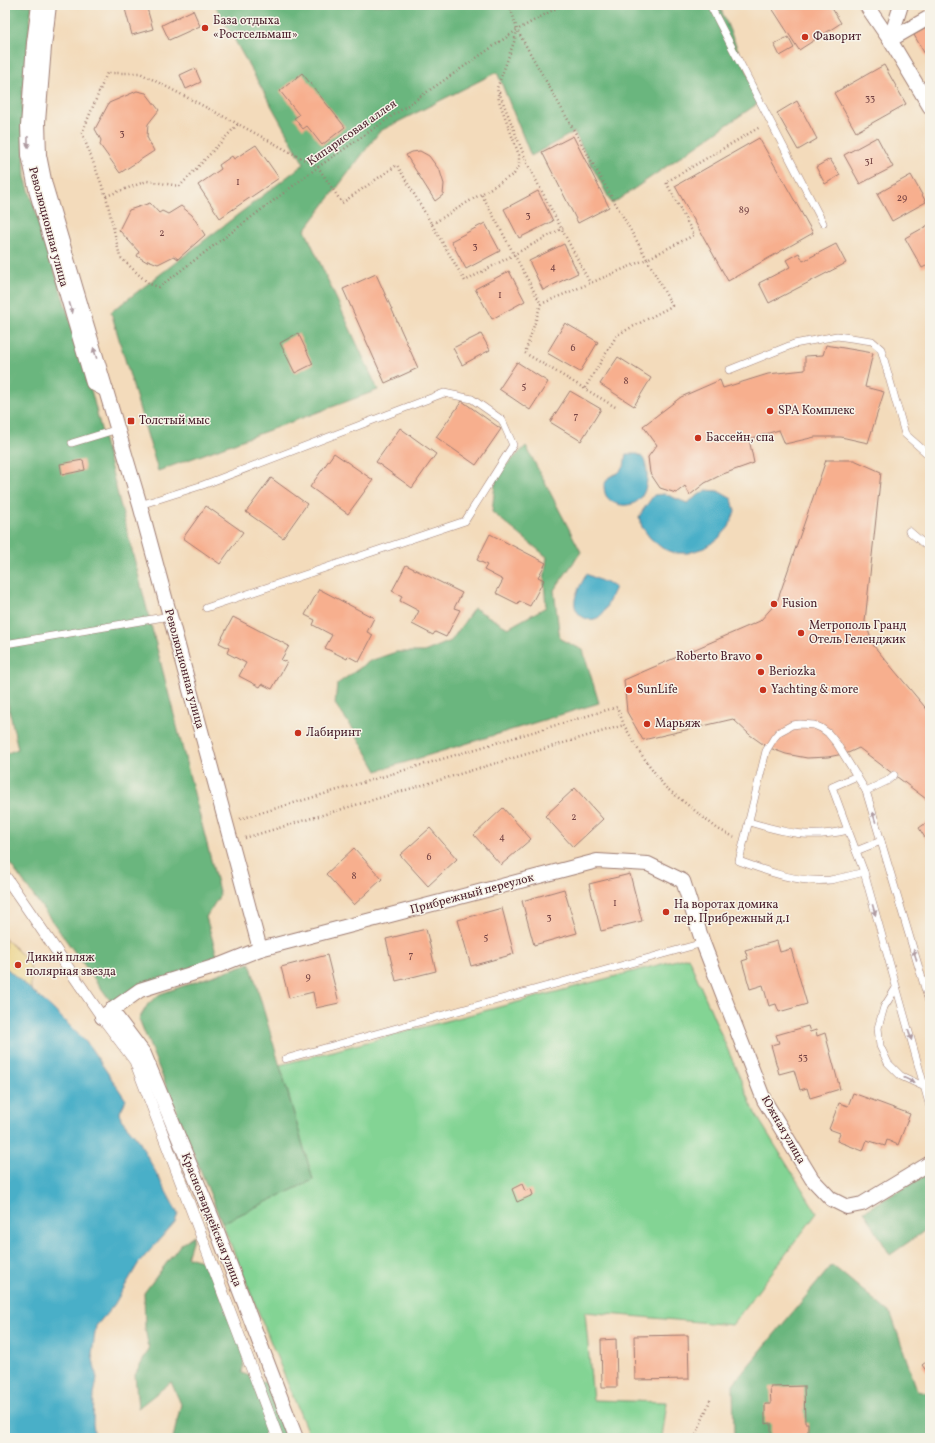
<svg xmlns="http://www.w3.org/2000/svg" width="935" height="1443" viewBox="0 0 935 1443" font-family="Vollkorn,serif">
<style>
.green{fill:#83d494;stroke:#667a60}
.forest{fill:#6ab67e;stroke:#5a6a54}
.sand{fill:#eeda9e;stroke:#9c7c64}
.water{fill:#49afc8;stroke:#4a677a}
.building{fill:#f7af8e}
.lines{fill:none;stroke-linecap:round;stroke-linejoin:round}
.service-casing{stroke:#9e7d73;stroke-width:8}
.pedestrian-casing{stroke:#9e7d73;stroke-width:12}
.minor-casing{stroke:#9e7d73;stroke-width:16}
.path{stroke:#9e7d73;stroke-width:2.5;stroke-dasharray:1 3;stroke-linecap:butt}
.service{stroke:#fff;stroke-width:7}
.pedestrian{stroke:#fff;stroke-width:11}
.minor{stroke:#fff;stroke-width:14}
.oneway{fill:#ae9aa0}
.poi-dot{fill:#c8321e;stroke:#f7f3e8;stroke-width:1.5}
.labels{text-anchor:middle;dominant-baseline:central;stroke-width:3;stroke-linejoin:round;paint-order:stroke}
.number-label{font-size:10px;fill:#754344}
.poi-label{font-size:12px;fill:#4a1f2b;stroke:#f7f3e8;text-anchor:start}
.street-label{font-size:12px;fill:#4a1f2b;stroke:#f7f3e8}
</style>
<rect width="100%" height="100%" fill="#f7f3e8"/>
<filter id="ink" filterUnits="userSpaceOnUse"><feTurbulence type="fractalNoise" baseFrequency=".025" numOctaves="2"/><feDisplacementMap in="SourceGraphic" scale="8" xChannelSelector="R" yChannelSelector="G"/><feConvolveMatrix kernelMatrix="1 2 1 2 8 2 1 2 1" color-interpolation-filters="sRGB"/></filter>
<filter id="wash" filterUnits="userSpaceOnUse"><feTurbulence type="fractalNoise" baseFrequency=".012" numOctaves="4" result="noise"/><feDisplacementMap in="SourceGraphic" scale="16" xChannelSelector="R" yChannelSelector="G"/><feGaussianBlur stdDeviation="0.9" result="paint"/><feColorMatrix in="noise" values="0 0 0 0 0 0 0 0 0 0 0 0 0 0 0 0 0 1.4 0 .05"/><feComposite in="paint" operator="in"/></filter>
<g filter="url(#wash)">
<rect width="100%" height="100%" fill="#f3dbbb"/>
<polygon class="green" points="688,957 755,1113 817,1213 732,1325 585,1312 593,1400 667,1402 662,1438 310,1438 222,1223 313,1180 280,1065"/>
<g class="forest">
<polygon points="5,5 32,5 22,98 25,177 87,374 220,895 206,917 218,959 112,1003 5,857 5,754 18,749 5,691"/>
<polygon points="215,5 719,5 760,102 612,204 574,132 531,156 497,72 380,131 305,230 378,390 158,471 111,312 304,164"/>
<polygon points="526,446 581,552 554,590 560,639 583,650 599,703 377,771 353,729 335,704 337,684 370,661 396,652 424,652 451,641 474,608 508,628 546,607 544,581 547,557 492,512 496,475"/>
<polygon points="250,963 313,1180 222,1223 139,1019 148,1004 160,994"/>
<polygon points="930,1173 930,1227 890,1255 864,1211"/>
<polygon points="194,1235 187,1257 205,1262 223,1299 245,1353 242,1373 266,1383 287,1438 173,1438 181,1404 171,1382 138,1408 135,1375 149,1349 145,1328 144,1293 180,1245"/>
<polygon points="832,1265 891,1314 917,1390 930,1393 930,1438 734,1438 733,1384"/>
</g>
<polygon class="sand" points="5,938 30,963 31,990 5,967"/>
<g class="water">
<path d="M626,454H637C639,455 643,457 644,460C649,470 648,487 642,496C635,508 615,508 607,497C605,495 604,489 604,485L609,477L618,473L624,467Z"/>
<polygon points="706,490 718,491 732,499 735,511 729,527 718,539 704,548 688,553 673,553 662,548 650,538 642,527 639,517 643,510 654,495 665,494 687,503"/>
<path d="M586,574L615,587C611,595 608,606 603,613C593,627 572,616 575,600C576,591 583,582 586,574Z"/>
<polygon points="5,967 53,1009 88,1044 126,1100 120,1112 121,1119 138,1139 178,1214 175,1222 138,1264 114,1305 96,1326 92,1354 97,1379 94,1395 93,1424 95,1438 5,1438"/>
</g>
<g id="blocks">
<g class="building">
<polygon points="124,5 146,5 153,29 132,35"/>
<polygon points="770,5 830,5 841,23 799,50"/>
<polygon points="193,10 200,26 169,40 162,25"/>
<polygon points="930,26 930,63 914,35"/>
<polygon points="788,37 794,48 780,56 774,44"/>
<polygon points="884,65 906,104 856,132 834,93"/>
<polygon points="195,68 201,82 186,89 180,75"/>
<polygon points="302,73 345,127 322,145 307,126 303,129 294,118 299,115 280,91"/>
<polygon points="137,91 146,93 159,110 148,124 147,137 154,151 120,173 100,145 101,140 95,129 109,103"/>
<polygon points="797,101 817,139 798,150 777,113"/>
<polygon points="573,136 609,207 578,223 542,152"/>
<polygon points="877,137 893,167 860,184 844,155"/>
<polygon points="759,138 813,233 728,281 675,186"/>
<polygon points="256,145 279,178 220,218 198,185 221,169 219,165 232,156 234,159"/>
<polygon points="420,151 429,156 440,171 444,184 443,195 435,201 406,155 412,152"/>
<polygon points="830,159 840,175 825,184 816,167"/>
<polygon points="911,175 926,202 892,221 877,194"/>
<polygon points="538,191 553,221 519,238 504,209"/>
<polygon points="150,203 159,213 162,211 168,214 181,206 192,215 205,235 178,259 174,256 158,264 148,260 147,262 137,256 139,252 119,230 129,210"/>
<polygon points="485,223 500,251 466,269 451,241"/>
<polygon points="930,224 930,264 922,268 905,238"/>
<polygon points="564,244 578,273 543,290 529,261"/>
<polygon points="836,244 846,263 769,303 759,283 790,267 786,260 799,253 803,261"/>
<polygon points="509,271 525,301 492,319 475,289"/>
<polygon points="376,274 418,368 385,383 343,289"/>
<polygon points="565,323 598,342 580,372 547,353"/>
<polygon points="298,333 313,364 295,373 280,343"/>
<polygon points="481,334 490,350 462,365 453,348"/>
<polygon points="826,345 873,353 865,387 884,392 868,443 841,437 815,437 785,444 779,430 749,439 754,463 723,474 705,483 690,495 685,486 676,493 660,488 650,473 648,457 657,445 643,426 681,397 720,380 723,388 768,374 805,370 805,356 823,355"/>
<polygon points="618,357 651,378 634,406 600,384"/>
<polygon points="517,362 548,382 530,410 499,389"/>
<polygon points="570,391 601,409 581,441 550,422"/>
<polygon points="462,401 501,429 476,465 436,437"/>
<polygon points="400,428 436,454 412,488 376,462"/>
<polygon points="334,453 373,480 348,514 310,487"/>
<polygon points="83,460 85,470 62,475 60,464"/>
<polygon points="826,460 854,460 881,472 865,621 873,645 930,713 930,802 859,748 848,753 828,757 807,758 786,754 767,747 750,735 733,719 643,740 627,712 624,680 760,621 777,602"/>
<polygon points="271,478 307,504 283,538 246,512"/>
<polygon points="206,506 243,532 220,564 183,538"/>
<polygon points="490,534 546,563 538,577 544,580 530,606 519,601 518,604 496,593 503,580 484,570 487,565 477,560"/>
<polygon points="406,565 462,593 454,608 460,610 446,637 435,632 433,635 412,624 419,611 400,601 402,596 392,591"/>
<polygon points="319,589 374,618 367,632 373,635 359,662 348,656 347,659 325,648 332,635 313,625 315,620 305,615"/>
<polygon points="233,617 289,646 281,660 287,662 272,689 262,684 260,687 239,676 246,663 227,653 229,648 219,643"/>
<polygon points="575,788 603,819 573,847 545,816"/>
<polygon points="503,808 531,839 501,865 474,835"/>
<polygon points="930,820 930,846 919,828"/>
<polygon points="430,828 457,859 428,886 400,855"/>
<polygon points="354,848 382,879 354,905 326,874"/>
<polygon points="630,874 642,921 601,931 589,884"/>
<polygon points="564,889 577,933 534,945 522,901"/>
<polygon points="502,908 514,954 471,966 458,920"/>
<polygon points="426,929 436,971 396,981 386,939"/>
<polygon points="777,941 780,952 791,949 807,1004 779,1012 776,1004 769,1006 763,985 750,989 742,961 748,959 745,950"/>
<polygon points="327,955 339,1003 316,1008 313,992 289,998 281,967"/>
<polygon points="808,1026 810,1032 816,1030 817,1036 825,1033 840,1089 810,1098 807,1088 800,1090 794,1070 779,1074 771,1045 779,1043 776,1035"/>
<polygon points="853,1093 910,1114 898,1145 887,1140 885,1146 867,1140 863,1151 837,1141 840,1133 829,1129 839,1103 848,1106"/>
<polygon points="522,1184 525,1191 531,1189 533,1195 517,1202 512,1189"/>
<polygon points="688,1335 689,1379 635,1380 634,1336"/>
<polygon points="616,1339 617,1387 602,1387 601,1340"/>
<polygon points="930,1359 930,1376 922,1365"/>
<polygon points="804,1386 805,1423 808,1423 808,1438 771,1438 771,1423 765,1424 765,1404 771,1404 770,1387"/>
</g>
</g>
</g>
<g filter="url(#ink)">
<use href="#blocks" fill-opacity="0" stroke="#9e7d73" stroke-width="1"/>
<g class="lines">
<defs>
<g id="service">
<polyline points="710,5 823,223"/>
<polyline points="729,370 794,344 837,336 872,341 881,349 905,434 930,456"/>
<polyline points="72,443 118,429"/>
<polyline points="140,505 203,485 444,393 472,399 502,420 513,445 465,521 206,608"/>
<polyline points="909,531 930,549"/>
<polyline points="5,644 170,616"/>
<polyline points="866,791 887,781 894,775"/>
<path d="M749,822C786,833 810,839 848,830L864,872L930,1107"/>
<polyline points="848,830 832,787 857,776"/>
<polyline points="856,851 881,841"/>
<path d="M864,872C853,875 841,878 830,880C798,883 769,872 739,861L766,751L774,738L779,732L792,725L800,724L814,725L821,728L828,733L837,744L866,791L930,1005"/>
<polyline points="896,988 884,1007 878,1028 880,1046 888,1063 901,1076 925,1087"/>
<polyline points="285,1059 703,943"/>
</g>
<polyline id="pedestrian" points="5,876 102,1017 135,1061 278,1438"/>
<g id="minor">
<polyline points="39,5 34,43 28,126 29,155 37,193 93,383 106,390"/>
<polyline points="49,5 44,47 38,122 39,155 45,185 140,505 260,949"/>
<polyline points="866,5 890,40 930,17"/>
<polyline points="901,5 890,40 930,107"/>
<polyline points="111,1010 144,1054 214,1223 296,1438"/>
<polyline points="102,1017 140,990 220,965 260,949 597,861 648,864 683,881 703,943 764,1100 812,1179 831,1199 847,1207 862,1204 930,1163"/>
</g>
</defs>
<use href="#service" class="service-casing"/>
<use href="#pedestrian" class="pedestrian-casing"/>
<use href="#minor" class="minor-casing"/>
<g class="path">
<polyline points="510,5 517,30 647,259 541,304 525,353 617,408"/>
<polyline points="499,92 527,163 590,283"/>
<polyline points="238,124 140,73 107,73 82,133 106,196 147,181 180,186 238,124 318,167 342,203 397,165 465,281 563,228"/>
<polyline points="482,195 541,304"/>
<polyline points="106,196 120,257 149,284 159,287 318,167 517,30 562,5"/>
<polyline points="432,224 514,174 519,166 519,155 499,101 497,88 514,42 517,31"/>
<polyline points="585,388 617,335 672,306 647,259 694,235 666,182 760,127"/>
<polyline points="240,819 617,707 624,725 639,751 665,787 718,829 734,837"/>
<polyline points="245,838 624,725"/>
<polyline points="695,1438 711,1398"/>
</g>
<use href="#service" class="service"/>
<use href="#pedestrian" class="pedestrian"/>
<use href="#minor" class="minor"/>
</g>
<defs><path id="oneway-solid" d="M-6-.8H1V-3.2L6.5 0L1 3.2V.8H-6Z"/></defs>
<g class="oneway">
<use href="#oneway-solid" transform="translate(28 142) rotate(89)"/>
<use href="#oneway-solid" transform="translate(71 308) rotate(73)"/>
<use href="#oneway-solid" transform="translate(95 353) rotate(-107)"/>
<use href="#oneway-solid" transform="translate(874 817) rotate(-107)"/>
<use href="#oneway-solid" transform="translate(874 910) rotate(74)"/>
<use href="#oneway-solid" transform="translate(915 955) rotate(-107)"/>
<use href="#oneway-solid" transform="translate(910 1035) rotate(74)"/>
<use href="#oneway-solid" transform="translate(909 1080) rotate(25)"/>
</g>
</g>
<g class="poi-dot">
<circle cx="205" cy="28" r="4"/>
<circle cx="805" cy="37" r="4"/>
<circle cx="770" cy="411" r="4"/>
<rect x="127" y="417" width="8" height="8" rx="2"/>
<circle cx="698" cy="438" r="4"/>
<circle cx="774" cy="604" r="4"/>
<circle cx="801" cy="633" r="4"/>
<circle cx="759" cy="657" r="4"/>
<circle cx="761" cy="672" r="4"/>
<circle cx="629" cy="690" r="4"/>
<circle cx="763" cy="690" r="4"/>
<circle cx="647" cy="724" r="4"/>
<circle cx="298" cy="733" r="4"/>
<circle cx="666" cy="912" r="4"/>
<circle cx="18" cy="965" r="4"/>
</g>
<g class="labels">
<g class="number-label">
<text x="870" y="98">33</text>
<text x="122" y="133">3</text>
<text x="869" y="161">31</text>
<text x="238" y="182">1</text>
<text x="902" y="198">29</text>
<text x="744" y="210">89</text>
<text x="528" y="215">3</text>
<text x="162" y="233">2</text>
<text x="475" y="246">3</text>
<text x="553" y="267">4</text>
<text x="500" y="295">1</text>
<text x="573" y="348">6</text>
<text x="626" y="381">8</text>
<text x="524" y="386">5</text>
<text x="576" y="416">7</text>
<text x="574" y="817">2</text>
<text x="502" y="837">4</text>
<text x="429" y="857">6</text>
<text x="354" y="876">8</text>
<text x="615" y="903">1</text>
<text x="549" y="917">3</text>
<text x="486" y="937">5</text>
<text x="411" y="955">7</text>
<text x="308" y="977">9</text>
<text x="803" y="1057">53</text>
</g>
<g class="poi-label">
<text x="213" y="21">База отдыха<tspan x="213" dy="14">«Ростсельмаш»</tspan></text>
<text x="813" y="37">Фаворит</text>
<text x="778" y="411">SPA Комплекс</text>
<text x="139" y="421">Толстый мыс</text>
<text x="706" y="438">Бассейн, спа</text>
<text x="782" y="604">Fusion</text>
<text x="809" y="626">Метрополь Гранд<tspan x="809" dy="14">Отель Геленджик</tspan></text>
<text x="751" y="657" text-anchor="end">Roberto Bravo</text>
<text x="769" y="672">Beriozka</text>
<text x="637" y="690">SunLife</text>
<text x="771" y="690">Yachting &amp; more</text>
<text x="655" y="724">Марьяж</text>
<text x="306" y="733">Лабиринт</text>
<text x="674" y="905">На воротах домика<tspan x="674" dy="14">пер. Прибрежный д.1</tspan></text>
<text x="26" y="958">Дикий пляж<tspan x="26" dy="14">полярная звезда</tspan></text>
</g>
<g class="street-label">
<text transform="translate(352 133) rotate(-35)">Кипарисовая аллея</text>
<text transform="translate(48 227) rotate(75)">Революционная улица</text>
<text transform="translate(184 669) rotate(75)">Революционная улица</text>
<text transform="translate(472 894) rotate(-15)">Прибрежный переулок</text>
<text transform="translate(783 1130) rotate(60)">Южная улица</text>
<text transform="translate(211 1220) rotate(68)">Красногвардейская улица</text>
</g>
</g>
<rect width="935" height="1443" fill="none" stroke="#f7f3e8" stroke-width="20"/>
</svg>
